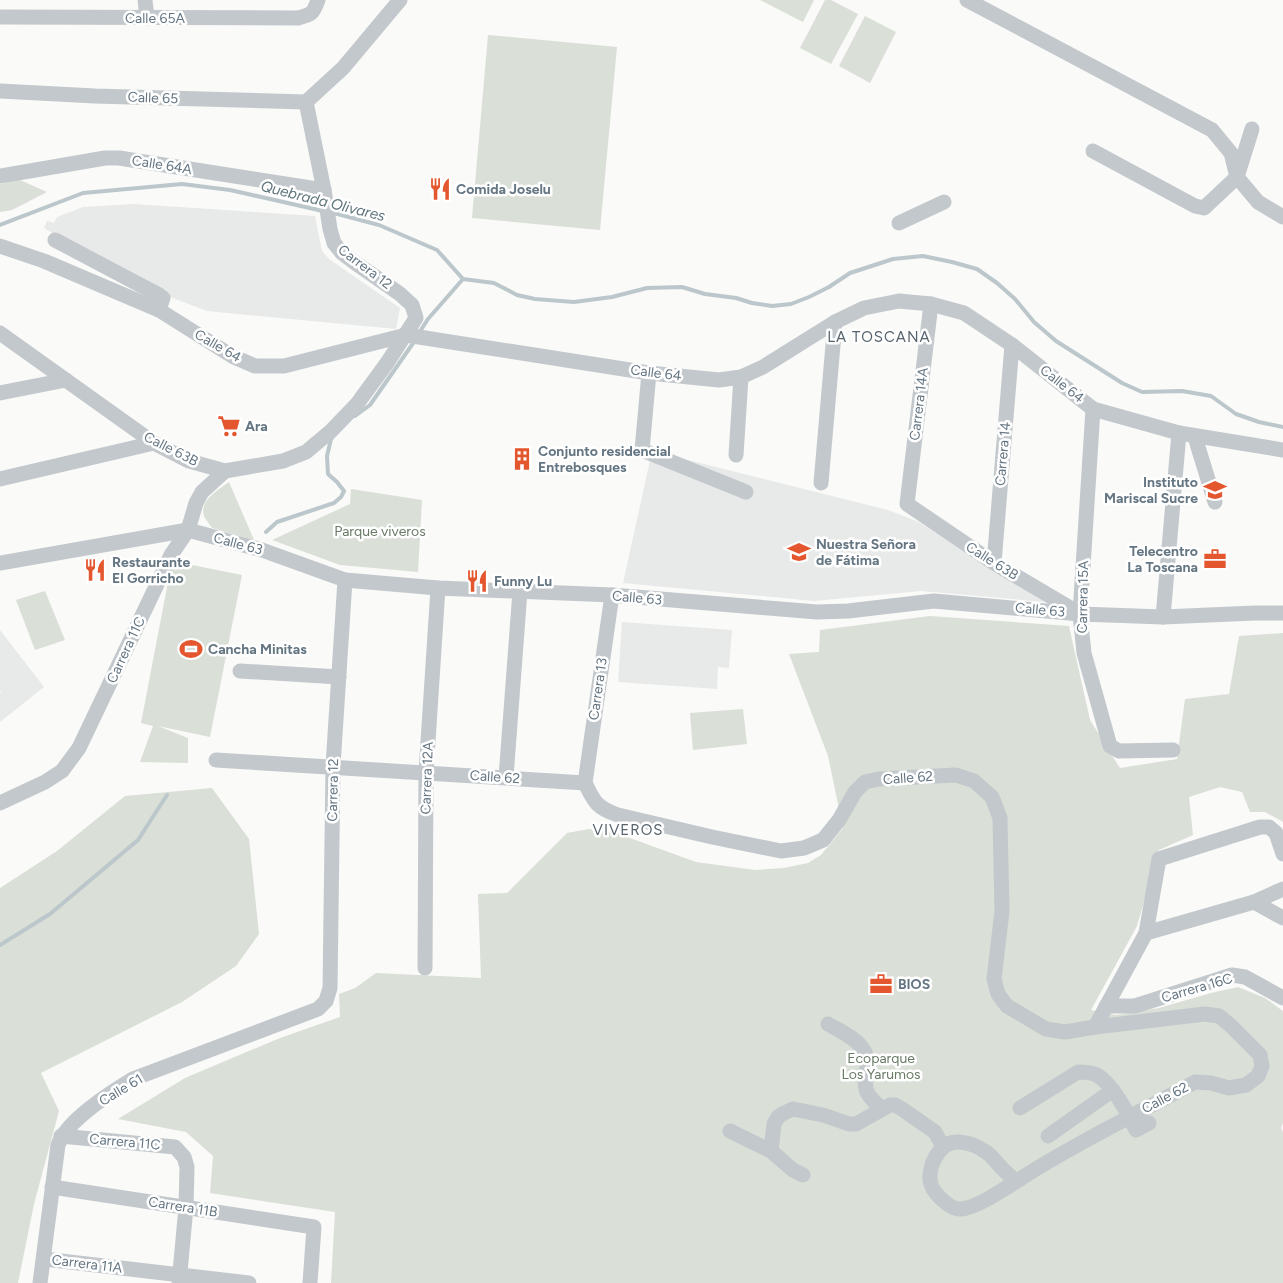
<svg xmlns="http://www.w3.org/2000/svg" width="1283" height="1283" viewBox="0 0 1283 1283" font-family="Figtree,sans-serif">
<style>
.built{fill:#e8e9e9}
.green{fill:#dadfd7}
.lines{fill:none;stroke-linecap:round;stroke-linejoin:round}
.stream{stroke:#bbc7cb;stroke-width:4}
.minor{stroke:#c3c8cc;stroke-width:15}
.labels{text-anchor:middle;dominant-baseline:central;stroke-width:5;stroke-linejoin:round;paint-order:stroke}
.street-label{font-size:14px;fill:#657683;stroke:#fff}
.poi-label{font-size:14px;font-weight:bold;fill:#657683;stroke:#fff;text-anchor:start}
.park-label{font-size:14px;fill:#687a64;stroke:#fff}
.water-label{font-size:15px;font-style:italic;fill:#60757c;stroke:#fff}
.neighbourhood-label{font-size:15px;letter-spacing:1px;fill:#57646e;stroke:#fff}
</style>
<rect width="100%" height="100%" fill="#fafaf8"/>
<g class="built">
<polygon points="133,204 315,216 322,251 329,259 400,308 396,329 207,311 175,299 79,249 44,228 47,221 54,223 57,217 83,207"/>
<polygon points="652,451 888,510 919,522 1045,602 921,591 814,601 623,583"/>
<polygon points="622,622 732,630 729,668 718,667 717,689 618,682"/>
<polygon points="0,630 44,687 0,722 0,693 1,692 0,690"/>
</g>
<g class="green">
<polygon points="760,0 814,0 803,22"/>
<polygon points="825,0 831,0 858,14 831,64 800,48"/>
<polygon points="865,16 896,32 870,83 839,66"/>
<polygon points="488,35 617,47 600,230 472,218"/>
<polygon points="20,180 47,192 12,210 0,212 0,184"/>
<path d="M229,482L254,540L212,528C210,525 207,521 205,518C197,502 218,490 229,482Z"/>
<polygon points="351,489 422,500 418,572 340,565 272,540 350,504"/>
<polygon points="172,561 242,575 210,737 158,726 188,738 188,763 140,762 153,726 141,723"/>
<polygon points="45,591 65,640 35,650 16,600"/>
<polygon points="930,616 1069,626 1090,720 1120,768 1177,759 1185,699 1229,694 1239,636 1283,633 1283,822 1265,812 1250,812 1242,792 1220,787 1189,797 1193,835 1159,850 1137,926 1091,1010 1116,1015 1159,1008 1211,993 1238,987 1265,998 1283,1011 1283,1123 1281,1128 1283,1132 1283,1283 331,1283 335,1212 210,1193 213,1156 186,1132 118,1119 185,1078 280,1038 340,1017 339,994 355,988 376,973 481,978 478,894 507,893 567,833 589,829 616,833 696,862 755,870 784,868 808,863 821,855 843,828 828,756 789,654 819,652 820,630"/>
<polygon points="743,709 747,744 693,750 690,713"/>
<polygon points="212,788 249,839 259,934 236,966 182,1002 41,1073 59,1111 34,1204 18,1283 0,1283 0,888 57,851 125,796"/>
</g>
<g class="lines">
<g class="stream">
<polyline points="330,212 379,225 437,250 463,279 494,283 517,295 535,299 574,302 612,297 647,288 682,287 705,294 736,298 752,303 772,306 791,304 809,297 829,287 850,273 893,259 923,256 952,262 977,269 997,283 1015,299 1034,322 1056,341 1122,383 1142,392 1182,391 1211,396 1236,414 1259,422 1283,427"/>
<polyline points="0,225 83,193 182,184 230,190 323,211"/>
<polyline points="419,333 428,319 463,279"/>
<polyline points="355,416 370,405 416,339"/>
<polyline points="266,532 277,522 334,503 341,497 344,491 337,482 328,474 327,456 331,439 332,438"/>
<polyline points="0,945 50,914 138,840 167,795"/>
</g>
<g class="minor">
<polyline points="145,0 147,18"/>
<polyline points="967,0 1212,130 1231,153 1237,177 1258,202 1283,217"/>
<path d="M0,17L298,18C312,14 313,14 318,0"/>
<polyline points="0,91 95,96 306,102"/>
<polyline points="306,102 343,68 400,0"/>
<polyline points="1093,151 1195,206 1204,208 1237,177 1252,129"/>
<polyline points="0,176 105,158 119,158 324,190"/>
<polyline points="899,223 944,202"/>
<polyline points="55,240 159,295 163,298 159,310"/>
<polyline points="0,246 44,261 159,310 232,356 255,366 284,366 406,335 649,373 719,380 741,377 763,367 835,322 864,308 899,301 931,304 964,313 1012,345 1093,409 1179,433 1283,450"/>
<polyline points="931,304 907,504 994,563 1077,612"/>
<polyline points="0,333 154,443 189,461 225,471 283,461 306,452 331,431 357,404 387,363 416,318 412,305 400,294 354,262 342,253 334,243 330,229 324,190 306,102"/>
<polyline points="649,373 642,450 746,492"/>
<polyline points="0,393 66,380"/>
<polyline points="1093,409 1080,614 1084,653 1110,746 1119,751 1173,750"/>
<polyline points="1195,436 1198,447 1215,502"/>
<polyline points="736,455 741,377"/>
<polyline points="0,479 154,443"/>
<polyline points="821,483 835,322"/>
<polyline points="0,563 188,530 262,550 345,580 438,588 612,595 817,612 848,611 934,601 1080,614 1163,617 1255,613 1283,613"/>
<polyline points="994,563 1012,345"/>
<polyline points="1163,617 1179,433"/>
<polyline points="240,671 339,677"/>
<polyline points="216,760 585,783"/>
<polyline points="506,777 520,591"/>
<path d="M585,783C594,802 597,808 618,815L712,837L781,851L804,848L823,840L839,820L855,792L865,782L879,779L956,775L974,781L992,797L1000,818L1002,911L994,979L998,994L1007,1006L1046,1029L1065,1032L1095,1027L1205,1014L1219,1016L1230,1025L1260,1055L1262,1066L1258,1076L1246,1085L1229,1088L1211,1083L1195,1082C1144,1110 1091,1136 1041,1166C1023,1176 980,1208 961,1209C950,1210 931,1192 930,1180C929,1171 933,1159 939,1152C950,1136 972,1142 986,1152C991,1155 995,1161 999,1165C1004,1171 1010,1176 1016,1181"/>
<polyline points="585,783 612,595"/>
<polyline points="0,803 45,782 62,771 79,748 171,555 188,530 196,503 202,492 225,471"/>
<polyline points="1254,902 1283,918"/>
<polyline points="1146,933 1254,902 1283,889"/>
<polyline points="425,968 426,772 438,588"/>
<polyline points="1106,1006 1135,1006 1232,975 1245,977 1283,998"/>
<path d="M828,1024C840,1031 856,1038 863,1049C873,1062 860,1080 868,1094C871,1099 877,1104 881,1108"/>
<polyline points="1095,1027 1146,933 1159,859 1260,827 1269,827 1276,833 1283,854"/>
<path d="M1020,1108L1078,1072C1084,1072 1091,1072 1097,1075C1112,1084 1129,1114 1136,1130L1149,1123"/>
<polyline points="730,1131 771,1151 793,1170 803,1175"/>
<polyline points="61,1136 175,1147 184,1157 187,1167 186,1207 179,1283"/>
<polyline points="1048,1136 1113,1090"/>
<polyline points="771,1151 774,1124 778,1117 784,1113 793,1109 823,1115 849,1124 856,1124 890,1105 895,1105 902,1109 935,1132 943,1147"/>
<polyline points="52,1187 314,1227 310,1283"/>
<polyline points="44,1259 249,1283"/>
<path d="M40,1283L58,1145C67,1120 110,1093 133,1079L318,1009L326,1001L330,988L333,766L345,580"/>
</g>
</g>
<defs>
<symbol id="restaurant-bare" viewBox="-9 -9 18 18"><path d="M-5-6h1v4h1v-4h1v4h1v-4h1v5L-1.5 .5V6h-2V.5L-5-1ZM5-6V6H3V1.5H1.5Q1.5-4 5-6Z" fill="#e4572e" stroke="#fff" stroke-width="2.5" paint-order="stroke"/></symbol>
<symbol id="supermarket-bare" viewBox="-9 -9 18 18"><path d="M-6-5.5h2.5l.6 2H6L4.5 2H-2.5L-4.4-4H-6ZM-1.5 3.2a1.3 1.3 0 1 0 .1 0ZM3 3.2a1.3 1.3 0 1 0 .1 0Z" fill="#e4572e" stroke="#fff" stroke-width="2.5" paint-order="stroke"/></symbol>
<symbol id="building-bare" viewBox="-9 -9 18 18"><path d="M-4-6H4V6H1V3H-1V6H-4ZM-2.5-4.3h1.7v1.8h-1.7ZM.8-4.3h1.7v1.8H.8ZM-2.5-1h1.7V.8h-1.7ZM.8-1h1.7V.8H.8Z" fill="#e4572e" stroke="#fff" stroke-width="2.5" paint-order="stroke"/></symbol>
<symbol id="school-bare" viewBox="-9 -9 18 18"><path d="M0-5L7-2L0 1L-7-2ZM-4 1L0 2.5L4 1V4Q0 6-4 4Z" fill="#e4572e" stroke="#fff" stroke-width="2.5" paint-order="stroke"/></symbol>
<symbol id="office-bare" viewBox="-9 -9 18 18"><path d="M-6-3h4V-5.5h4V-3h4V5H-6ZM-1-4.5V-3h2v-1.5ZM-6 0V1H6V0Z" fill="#e4572e" stroke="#fff" stroke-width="2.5" paint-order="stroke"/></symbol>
<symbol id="stadium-bare" viewBox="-9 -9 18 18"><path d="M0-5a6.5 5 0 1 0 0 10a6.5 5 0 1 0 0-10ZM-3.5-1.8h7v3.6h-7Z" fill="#e4572e" stroke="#fff" stroke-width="2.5" paint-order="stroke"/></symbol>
</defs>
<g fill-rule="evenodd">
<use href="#restaurant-bare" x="424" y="173" width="32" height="32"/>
<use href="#supermarket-bare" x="213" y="410" width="32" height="32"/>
<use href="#building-bare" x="506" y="443" width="32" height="32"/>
<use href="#school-bare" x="1199" y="474" width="32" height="32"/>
<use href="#school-bare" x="783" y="536" width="32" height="32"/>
<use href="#office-bare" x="1199" y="543" width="32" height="32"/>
<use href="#restaurant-bare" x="79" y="554" width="32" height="32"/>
<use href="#restaurant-bare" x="461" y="565" width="32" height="32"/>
<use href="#stadium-bare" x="175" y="633" width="32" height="32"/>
<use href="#office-bare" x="865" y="968" width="32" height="32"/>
</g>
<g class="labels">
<g class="street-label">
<text x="155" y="18">Calle 65A</text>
<text transform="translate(153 98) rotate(2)">Calle 65</text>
<text transform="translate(162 165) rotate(9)">Calle 64A</text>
<text transform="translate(365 267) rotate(37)">Carrera 12</text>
<text transform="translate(218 346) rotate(30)">Calle 64</text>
<text transform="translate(656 373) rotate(7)">Calle 64</text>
<text transform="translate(1062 384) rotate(38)">Calle 64</text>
<text transform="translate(919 404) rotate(-83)">Carrera 14A</text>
<text transform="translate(171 449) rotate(27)">Calle 63B</text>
<text transform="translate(1003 454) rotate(-85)">Carrera 14</text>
<text transform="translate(238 544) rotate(15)">Calle 63</text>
<text transform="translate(992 561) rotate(32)">Calle 63B</text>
<text transform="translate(1083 597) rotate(-89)">Carrera 15A</text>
<text transform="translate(637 598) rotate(5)">Calle 63</text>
<text transform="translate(1040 610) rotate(5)">Calle 63</text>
<text transform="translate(126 650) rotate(-65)">Carrera 11C</text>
<text transform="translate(598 689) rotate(-82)">Carrera 13</text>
<text transform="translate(495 777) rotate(4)">Calle 62</text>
<text transform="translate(427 778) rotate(-88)">Carrera 12A</text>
<text transform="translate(908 778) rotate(-4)">Calle 62</text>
<text transform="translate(333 790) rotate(-89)">Carrera 12</text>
<text transform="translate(1197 988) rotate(-16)">Carrera 16C</text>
<text transform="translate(121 1090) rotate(-31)">Calle 61</text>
<text transform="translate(1165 1098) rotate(-28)">Calle 62</text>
<text transform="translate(125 1142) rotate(5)">Carrera 11C</text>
<text transform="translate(183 1207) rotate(9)">Carrera 11B</text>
<text transform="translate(87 1264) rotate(7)">Carrera 11A</text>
</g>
<g class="poi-label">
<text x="456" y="189">Comida Joselu</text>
<text x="245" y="426">Ara</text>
<text x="538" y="451">Conjunto residencial<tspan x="538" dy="16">Entrebosques</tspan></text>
<text x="1198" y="482" text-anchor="end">Instituto<tspan x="1198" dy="16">Mariscal Sucre</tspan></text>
<text x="816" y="544">Nuestra Señora<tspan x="816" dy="16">de Fátima</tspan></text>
<text x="1198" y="551" text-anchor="end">Telecentro<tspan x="1198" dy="16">La Toscana</tspan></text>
<text x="112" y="562">Restaurante<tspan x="112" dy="16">El Gorricho</tspan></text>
<text x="494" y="581">Funny Lu</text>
<text x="208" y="649">Cancha Minitas</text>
<text x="898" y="984">BIOS</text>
</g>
<g class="park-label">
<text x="380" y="531">Parque viveros</text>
<text x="881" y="1058">Ecoparque<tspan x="881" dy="16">Los Yarumos</tspan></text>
</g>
<g class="water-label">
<text transform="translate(323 201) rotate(14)">Quebrada Olivares</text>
</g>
<g class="neighbourhood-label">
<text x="879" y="337">LA TOSCANA</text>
<text x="628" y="830">VIVEROS</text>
</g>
</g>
</svg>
